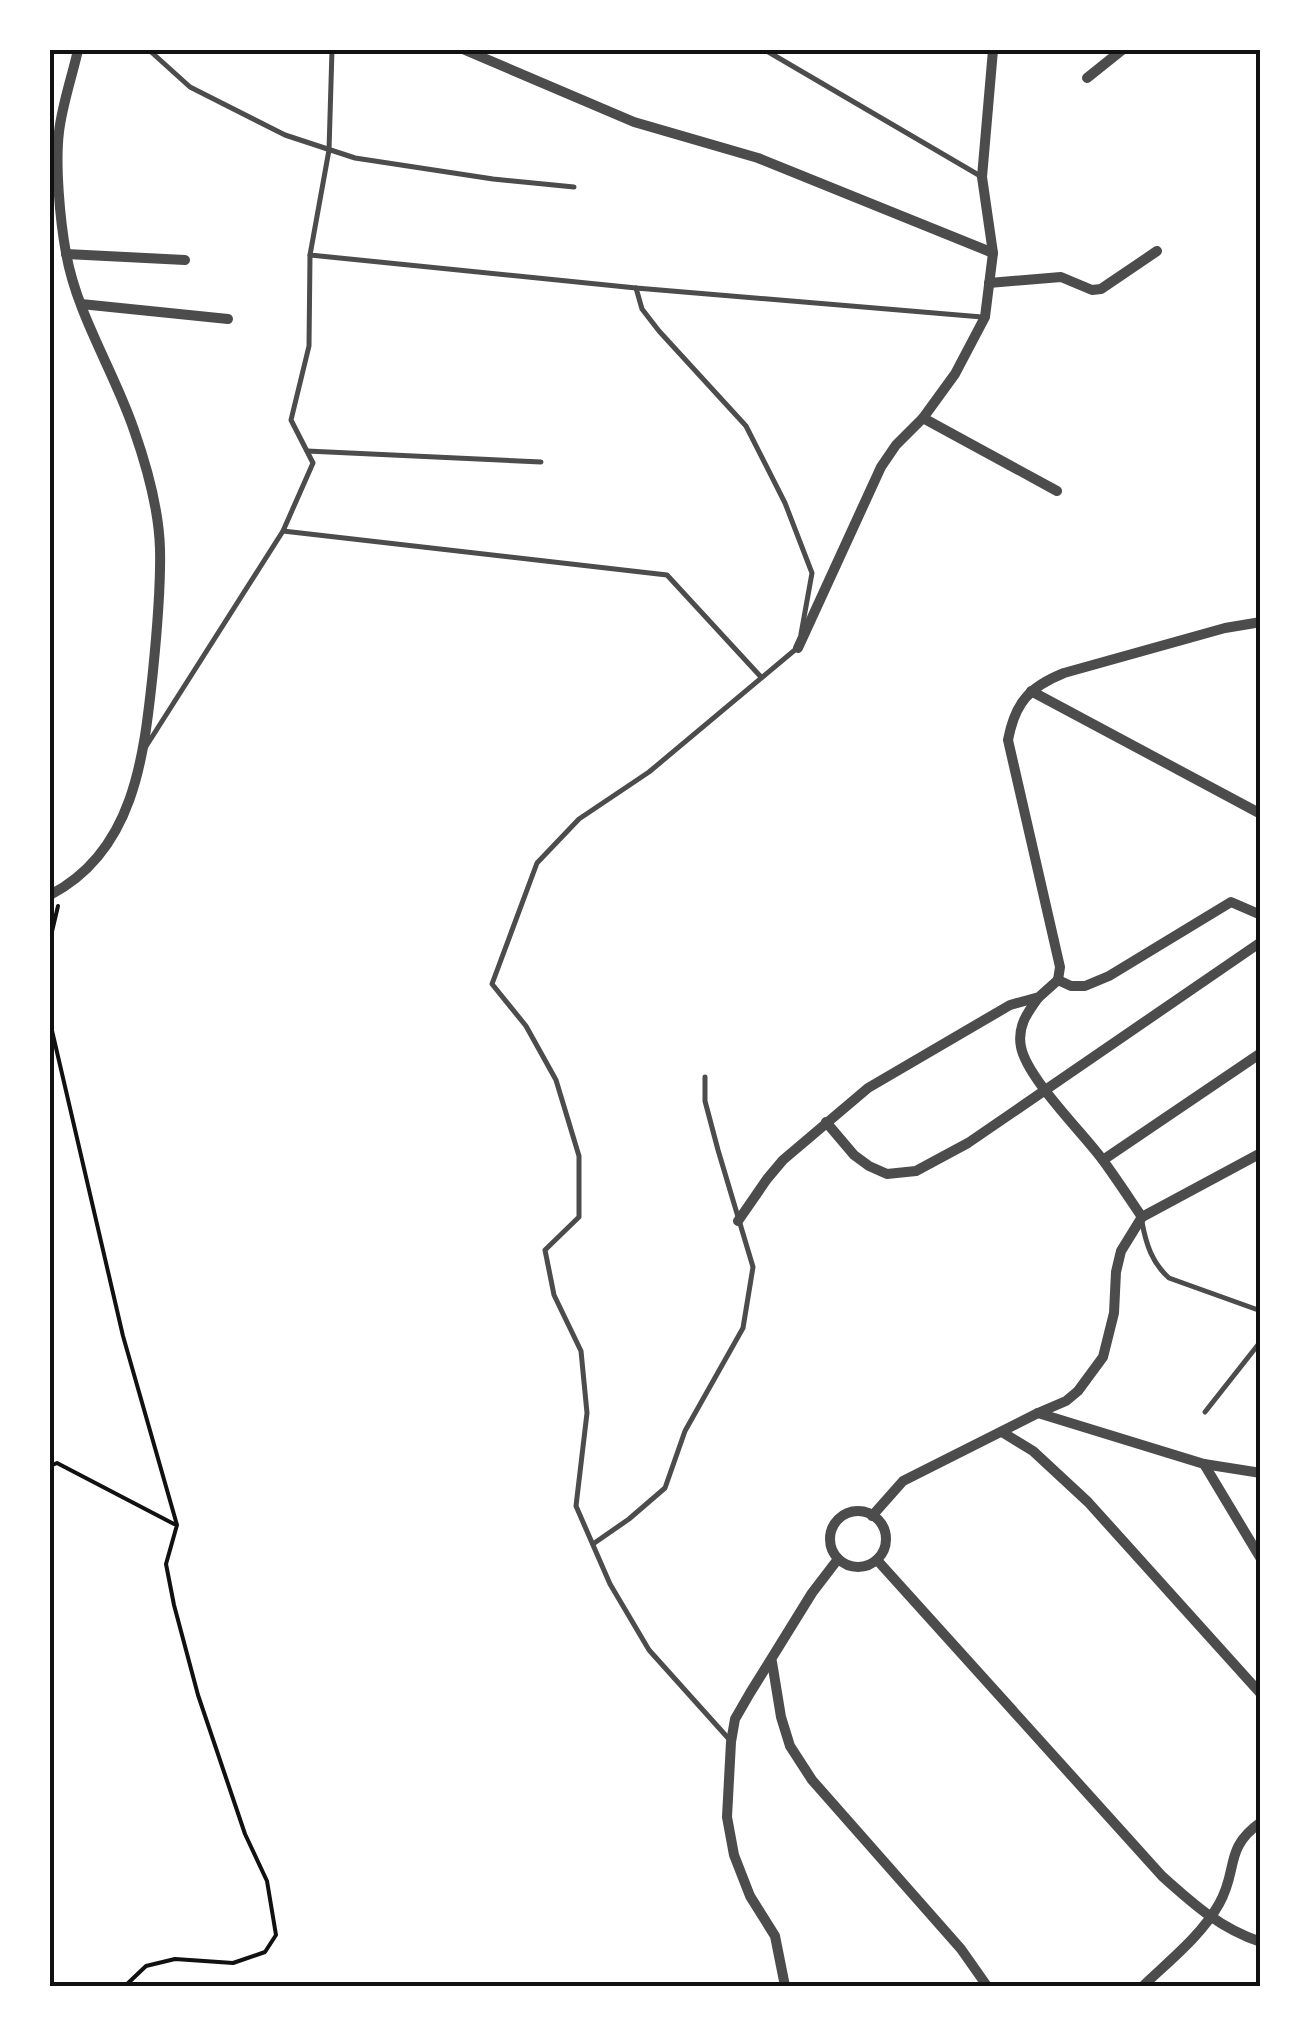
<svg xmlns="http://www.w3.org/2000/svg" width="1311" height="2036" viewBox="0 0 1311 2036" font-family="Commissioner,sans-serif">
<style>
.lines{fill:none;stroke-linecap:round;stroke-linejoin:round}
.path{stroke:#111;stroke-width:4}
.service{stroke:#4c4c4c;stroke-width:5}
.minor{stroke:#4c4c4c;stroke-width:10}
.neatline{fill:none;stroke:#111;stroke-width:4}
</style>
<rect width="100%" height="100%" fill="#fff"/>
<g class="lines">
<g class="path">
<polyline points="50,940 58,906"/>
<polyline points="50,1022 123,1336 177,1525 166,1564 174,1605 198,1695 245,1834 267,1881 276,1935 265,1952 233,1963 175,1959 146,1966 125,1986"/>
<polyline points="50,1466 57,1463 174,1524"/>
</g>
<g class="service">
<polyline points="149,50 190,87 285,135 355,158 493,179 574,187"/>
<polyline points="332,50 329,150 310,255 636,288 982,317"/>
<polyline points="765,50 982,177"/>
<polyline points="636,288 642,309 659,331 746,426 785,503 812,573 801,634"/>
<polyline points="307,451 541,462"/>
<polyline points="283,531 667,575 761,677"/>
<polyline points="145,748 283,531 313,463 291,420 309,346 310,255"/>
<path d="M1142,1222C1146,1244 1152,1263 1169,1278L1261,1311"/>
<polyline points="1205,1412 1261,1341"/>
<polyline points="593,1544 629,1519 665,1488 685,1431 743,1328 753,1267 718,1150 705,1101 705,1077"/>
<polyline points="728,1738 649,1650 610,1584 576,1506 587,1413 581,1351 554,1295 545,1250 579,1217 579,1156 556,1080 526,1026 492,984 537,863 579,819 649,772 796,649"/>
</g>
<g class="minor">
<polyline points="465,50 634,122 758,158 993,253"/>
<polyline points="1087,78 1122,50"/>
<polyline points="66,254 185,260"/>
<polyline points="989,283 1061,277 1092,290 1101,289 1157,251"/>
<polyline points="81,304 228,319"/>
<polyline points="923,418 1057,491"/>
<polyline points="798,648 881,467 896,445 923,418 955,374 985,317 993,253 982,177 993,50"/>
<polyline points="1031,691 1261,814"/>
<path d="M50,895C135,851 144,755 153,671C157,631 161,589 160,549C159,511 147,467 134,430C114,371 77,315 66,253C60,220 55,165 59,132C62,105 72,77 78,50"/>
<path d="M1058,980L1060,967L1008,740C1015,703 1029,687 1064,673L1225,628L1261,622"/>
<polyline points="1058,980 1071,986 1085,986 1109,976 1231,902 1261,915"/>
<path d="M1038,998C1027,1013 1017,1027 1021,1047C1027,1078 1082,1132 1102,1159C1116,1178 1129,1198 1142,1217"/>
<polyline points="826,1122 854,1155 869,1166 887,1174 916,1171 968,1143 1261,942"/>
<polyline points="1103,1160 1261,1053"/>
<polyline points="738,1221 767,1179 783,1160 868,1088 1010,1005 1039,997 1058,980"/>
<polyline points="1038,1413 1204,1464 1261,1559"/>
<polyline points="1002,1432 1033,1451 1088,1502 1261,1694"/>
<polyline points="1204,1464 1261,1473"/>
<circle cx="858" cy="1539" r="28"/>
<polyline points="872,1516 903,1481 1038,1413 1066,1401 1078,1391 1103,1357 1114,1313 1116,1272 1121,1251 1142,1217 1261,1153"/>
<path d="M877,1560L1162,1876C1193,1904 1221,1929 1261,1942"/>
<polyline points="772,1662 781,1717 790,1746 812,1780 961,1949 987,1986"/>
<polyline points="785,1986 775,1936 750,1896 734,1855 727,1817 731,1742 735,1719 750,1693 812,1593 838,1559"/>
<path d="M1143,1986C1169,1961 1201,1936 1219,1904C1239,1869 1223,1849 1261,1822"/>
</g>
</g>
<rect width="1311" height="2036" fill="none" stroke="#ffffff" stroke-width="105"/>
<rect x="52" y="52" width="1206" height="1932" class="neatline"/>
</svg>
